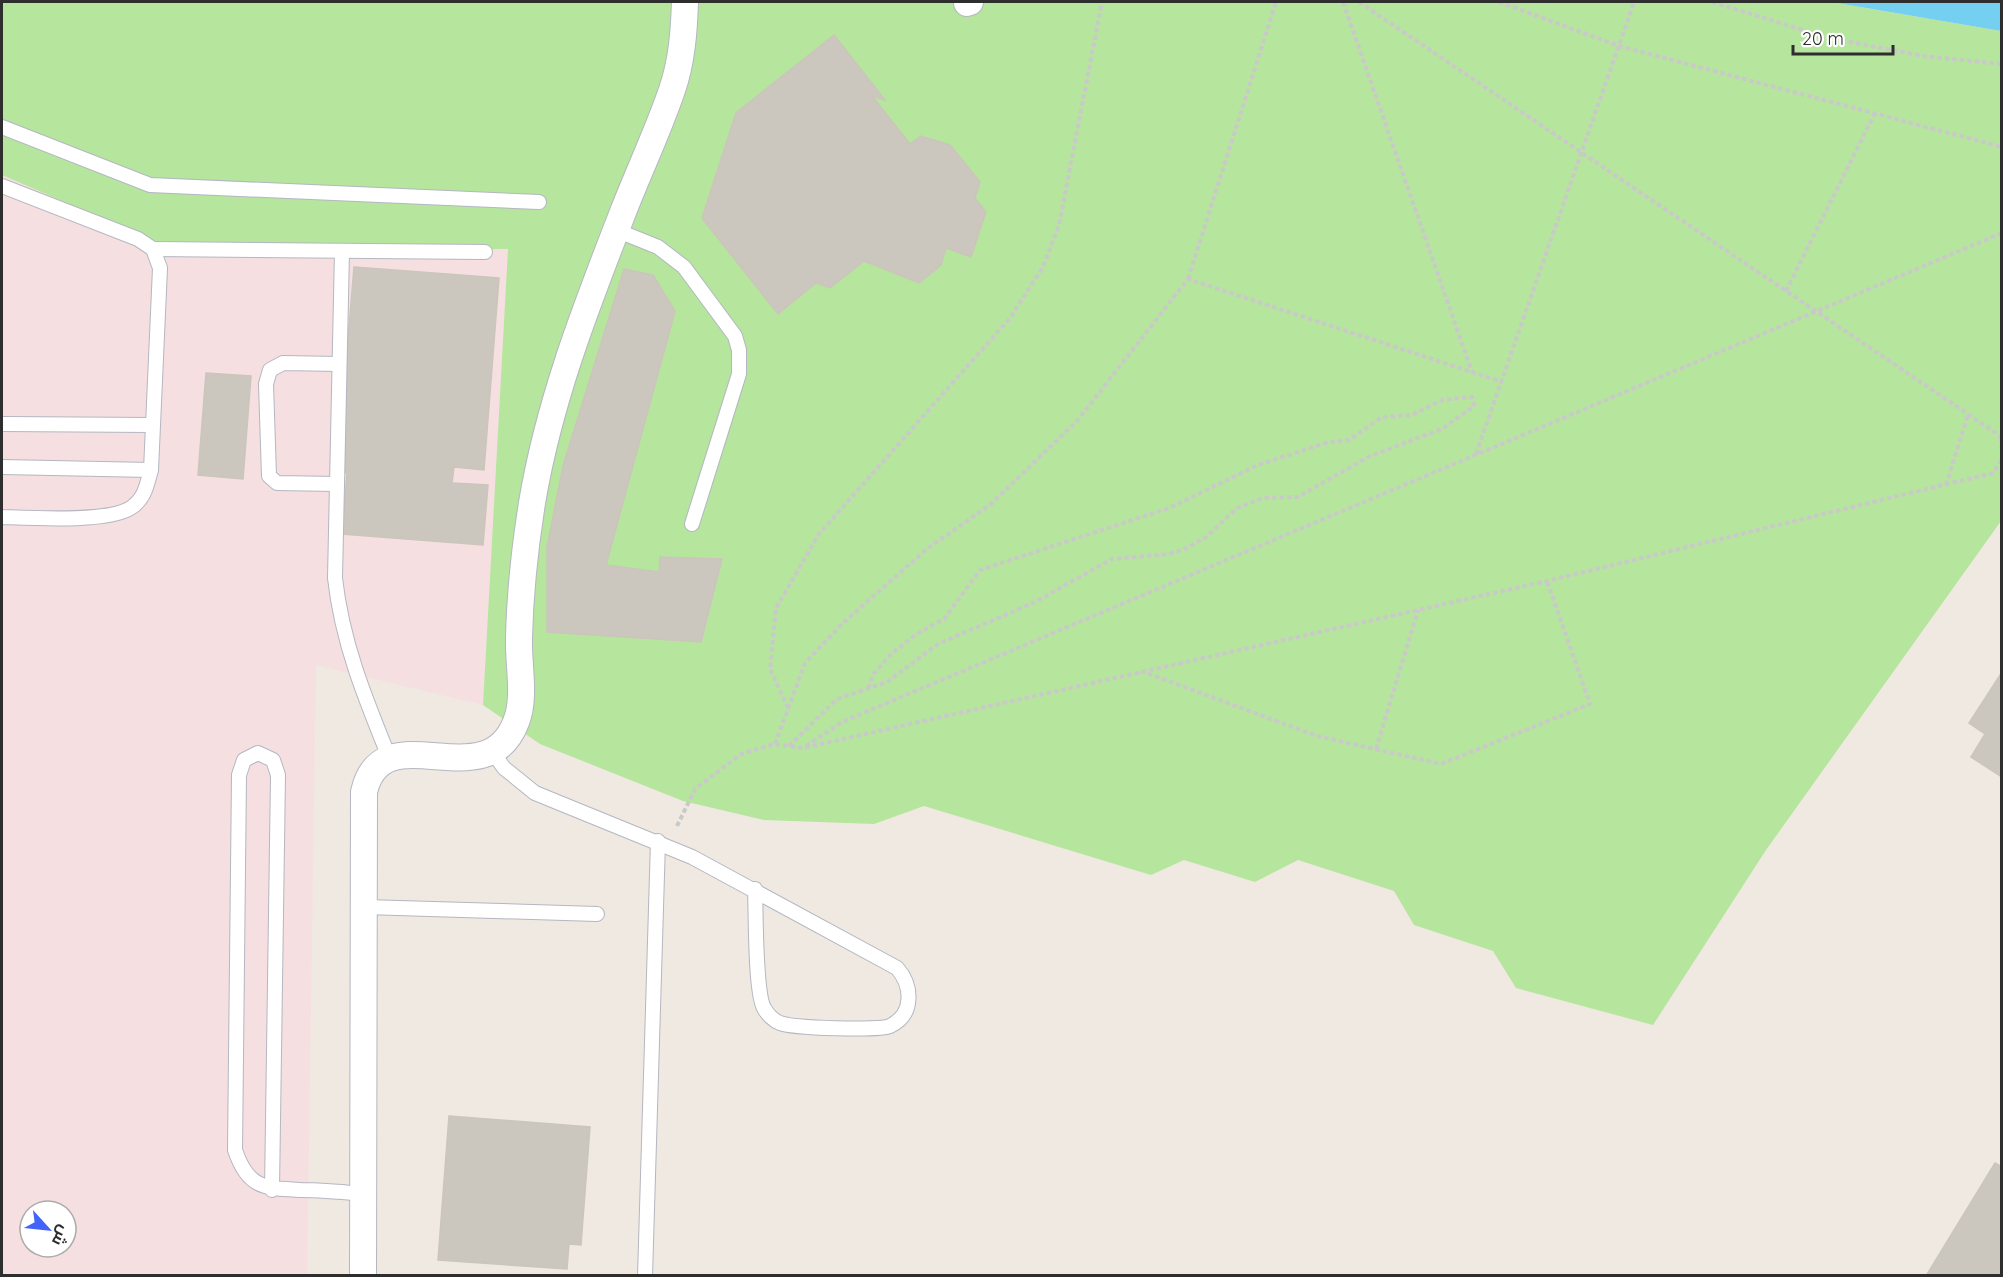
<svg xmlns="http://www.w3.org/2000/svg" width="2003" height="1277" viewBox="0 0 2003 1277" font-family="Quicksand,Cairo,sans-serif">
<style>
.medical{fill:#f5dfe0;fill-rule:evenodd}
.green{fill:#b6e59e}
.water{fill:#75cff0}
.building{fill:#cbc7bf;stroke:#cbc5ba;stroke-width:1.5}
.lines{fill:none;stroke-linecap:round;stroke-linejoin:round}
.lane-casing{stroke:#b4b7c1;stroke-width:16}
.street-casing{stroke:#b4b7c1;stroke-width:28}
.path{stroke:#c9c9c9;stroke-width:4;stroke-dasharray:4.5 3;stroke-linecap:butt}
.lane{stroke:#fff;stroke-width:14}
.street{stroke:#fff;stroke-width:26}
</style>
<rect width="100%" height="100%" fill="#efe9e1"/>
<path class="medical" d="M2,175L176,250L508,249L483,705L316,665L307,1275H2ZM30,1211H66V1247H30Z"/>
<polygon class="green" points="2,2 1831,2 2001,31 2001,521 1766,850 1653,1025 1516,988 1493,951 1414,925 1394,891 1298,860 1255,882 1184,860 1151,875 924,806 874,824 764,820 683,801 540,744 483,705 508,249 176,250 2,175"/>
<polygon class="water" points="1831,2 2001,2 2001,31"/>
<g class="building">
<polygon points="834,35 885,100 872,96 910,144 921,136 950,145 980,182 975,198 986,212 971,257 946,248 941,265 919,283 864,261 830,288 816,283 778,314 702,218 736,113"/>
<polygon points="354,267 499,278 484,470 454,467 452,483 488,485 483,545 342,534 347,473 337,472"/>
<polygon points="624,269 653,275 675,311 606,565 659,572 660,557 722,559 701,642 547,632 547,547 563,466"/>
<polygon points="206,373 251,376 243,479 198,475"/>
<polygon points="2002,672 2002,777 1971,757 1985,734 1969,723"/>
<polygon points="449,1116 590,1127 581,1245 569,1244 567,1269 438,1260"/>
<polygon points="1995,1163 2002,1167 2002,1276 1926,1276"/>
</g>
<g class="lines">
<defs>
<g id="lane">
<polyline points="2,127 150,185 539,202"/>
<path d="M2,186L138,239L153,249L160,268L151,470C147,484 145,498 132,507C111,523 30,518 2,517"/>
<polyline points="616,230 658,247 684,267 735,336 739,350 739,374 692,524"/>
<polyline points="153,249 485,252"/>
<path d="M342,251L335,578C342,642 365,698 389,757"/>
<polyline points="2,424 152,425"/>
<polyline points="2,467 151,470"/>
<polyline points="336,484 277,483 269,476 266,384 270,370 283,363 339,364"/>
<path d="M492,751L504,768L535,793L692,857L897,968C912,985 915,1014 890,1026C880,1031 792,1028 780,1023C774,1021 767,1014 764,1008C755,992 756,913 755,889"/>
<polyline points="365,907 597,914"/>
<path d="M272,1190L278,775L273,760L258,753L244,760L239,775L235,1150C248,1189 265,1188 301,1190C322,1190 342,1192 363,1194"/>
<polyline points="645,1276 658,841"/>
</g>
<g id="street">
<polyline points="967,3 970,2"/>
<path d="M363,1276L364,792C382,711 486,801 516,722C526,698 518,664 519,638C520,593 525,547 532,503C549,401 586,307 623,212C639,171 658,131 672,90C682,61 684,31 685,2"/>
</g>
</defs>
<use href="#lane" class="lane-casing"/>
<use href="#street" class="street-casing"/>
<g class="path">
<polyline points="1343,2 1472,372"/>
<polyline points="1359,2 2002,437"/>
<polyline points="1499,2 1619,46 2002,147"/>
<polyline points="1712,2 1829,38 1923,56 2002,64"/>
<polyline points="1188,279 1276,2"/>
<polyline points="1786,291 1874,115"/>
<polyline points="2000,437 2002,451"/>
<polyline points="1476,454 1634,2"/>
<polyline points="1946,485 1968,415"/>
<polyline points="1141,671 1317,736 1441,764 1590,704 1547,581"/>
<polyline points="788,708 770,669 776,608 819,534 1010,318 1043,267 1059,225 1102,2"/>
<polyline points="775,744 805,663 843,623 927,549 991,504 1077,421 1188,279 1502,382"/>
<polyline points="789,746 837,699 887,682 938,644 1035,602 1112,559 1169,554 1187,548 1206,537 1237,508 1263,498 1298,497 1368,457 1442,429 1474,406 1472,397 1442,400 1412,415 1382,417 1349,440 1326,443 1258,465 1169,508 980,570 944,619 918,633 892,653 874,673 868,688"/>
<polyline points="806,746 842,722 2002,233"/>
<polyline points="1376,749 1418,610"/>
<polyline points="677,826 695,789 741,754 775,744 803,748 1547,581 1993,473 2002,460"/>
</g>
<use href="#lane" class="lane"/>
<use href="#street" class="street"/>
</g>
<rect width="2003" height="1277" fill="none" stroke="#2e2e2e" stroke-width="6"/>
<g transform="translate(48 1229) rotate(117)"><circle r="28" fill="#ffffff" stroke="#ababab" stroke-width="1.5"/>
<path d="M0-4.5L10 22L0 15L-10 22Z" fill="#4264fb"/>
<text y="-9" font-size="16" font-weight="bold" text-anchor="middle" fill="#2e2e2e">ش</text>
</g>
<path d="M1793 45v9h100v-9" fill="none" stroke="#2e2e2e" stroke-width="3"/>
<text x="1802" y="45" font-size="18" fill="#2e2e2e" stroke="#ffffff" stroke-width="4.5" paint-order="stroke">20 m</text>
</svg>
